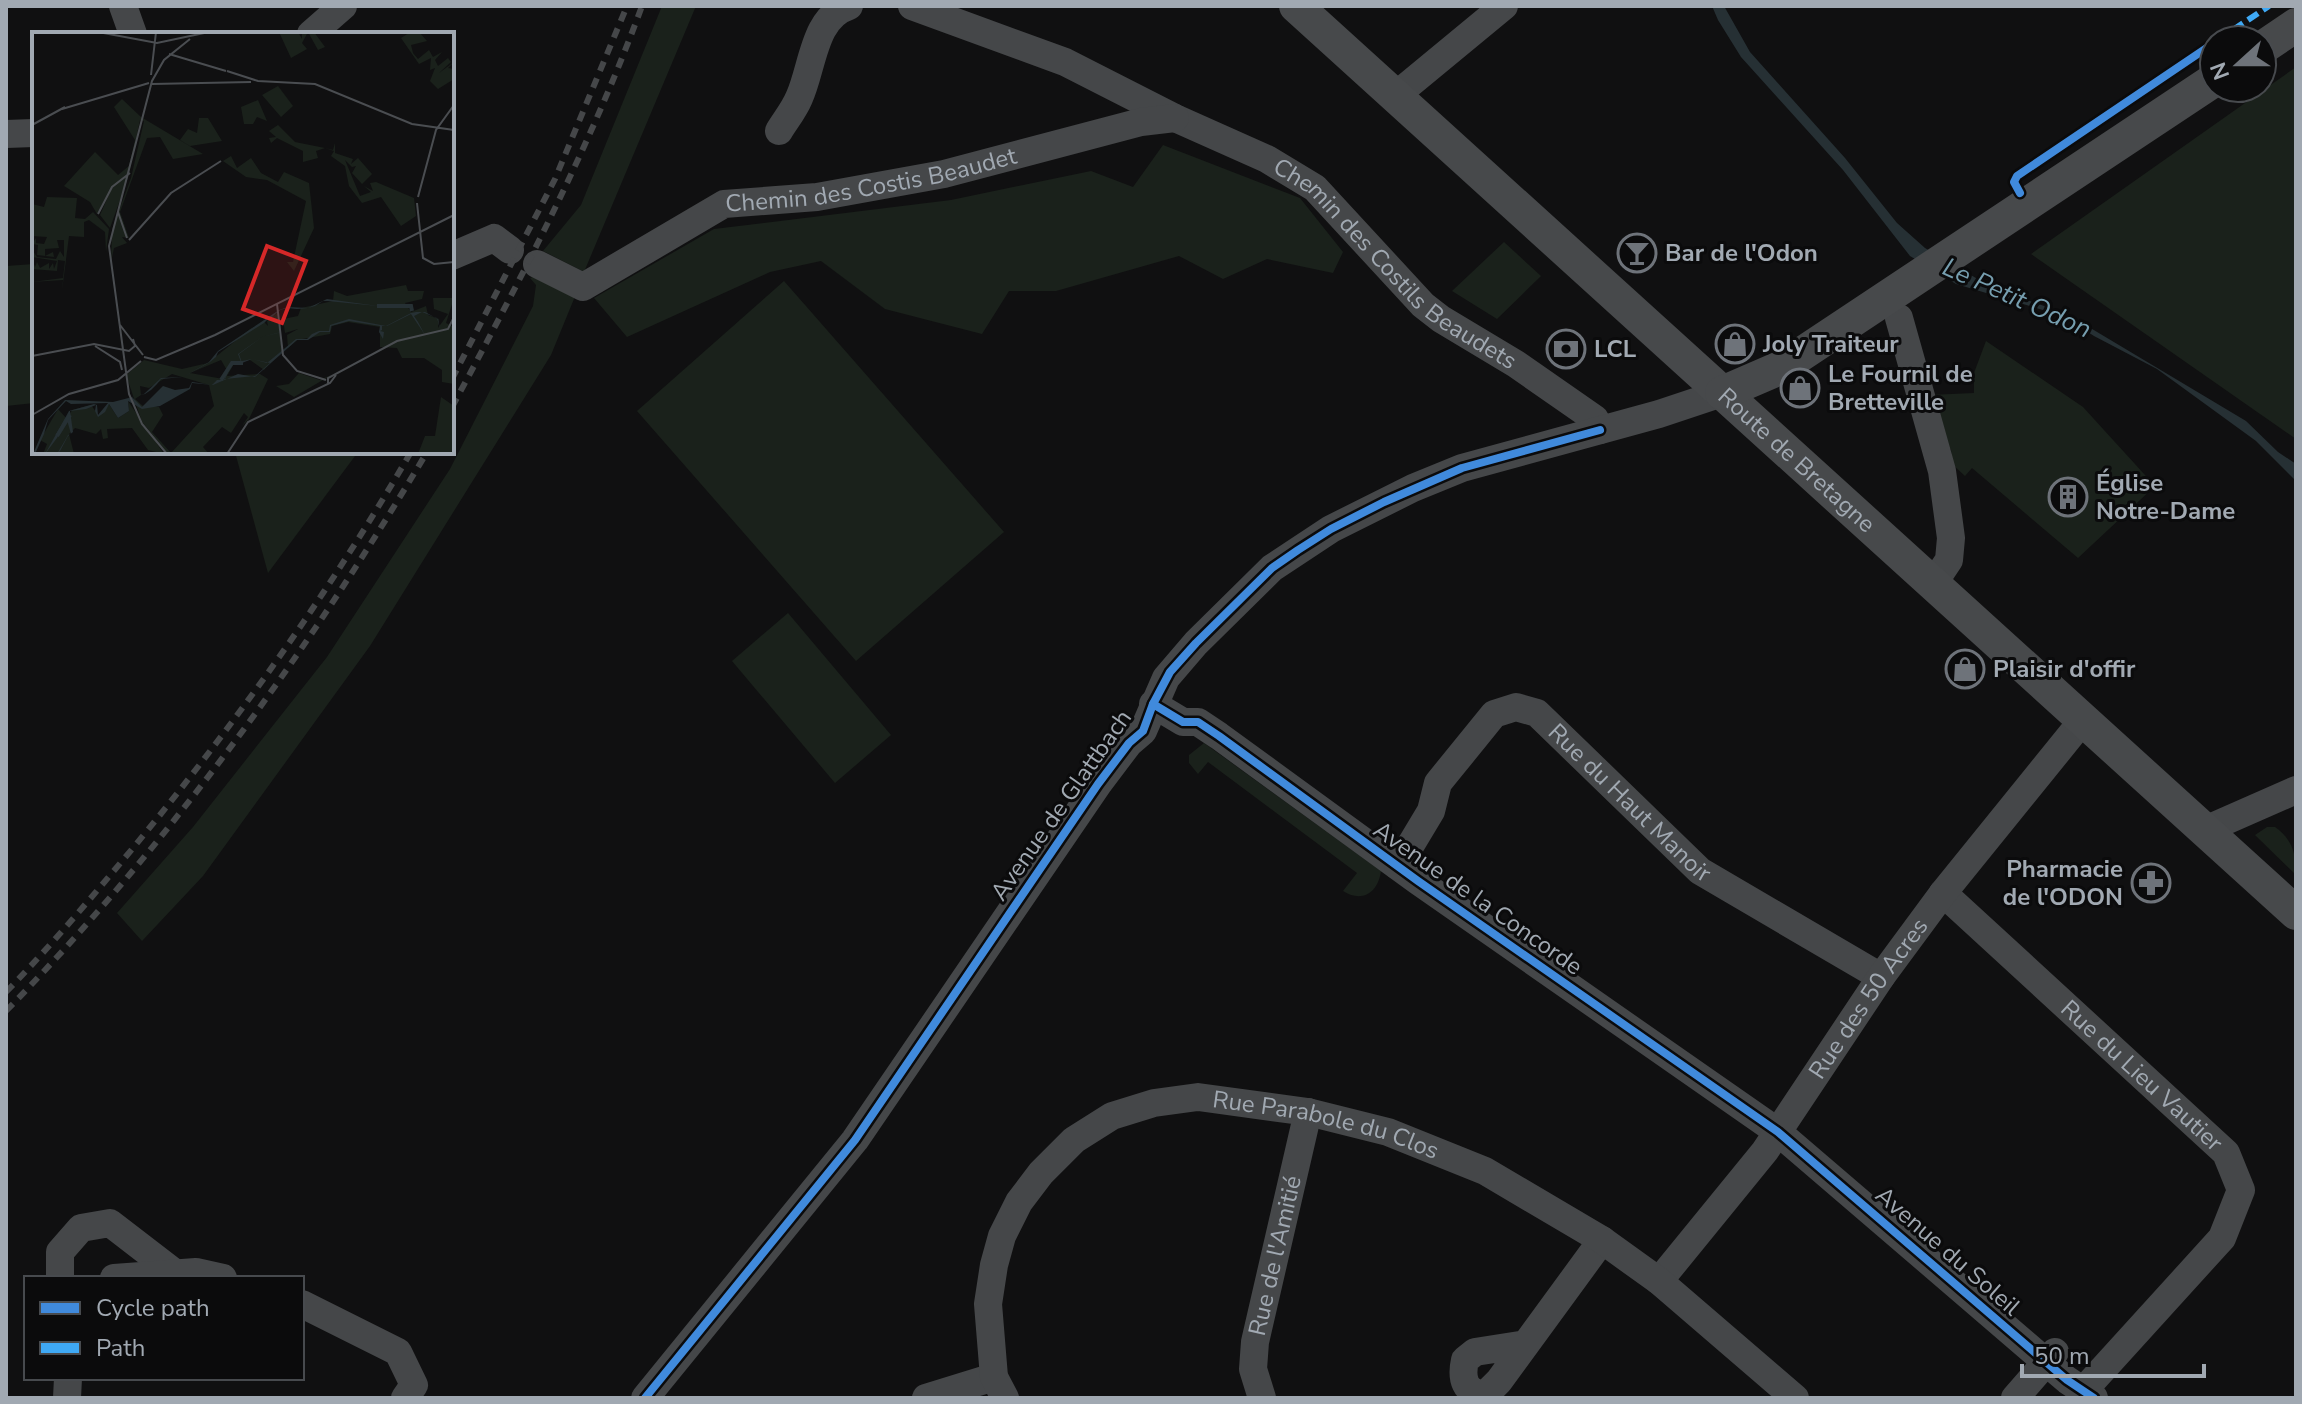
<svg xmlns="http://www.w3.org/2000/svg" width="2302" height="1404" viewBox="0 0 2302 1404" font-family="'Nunito Sans',sans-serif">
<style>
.green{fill:#1a211b}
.water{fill:#263034}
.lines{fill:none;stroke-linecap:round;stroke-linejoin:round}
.minor{stroke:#454749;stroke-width:28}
.major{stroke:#47494b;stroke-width:34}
.rail{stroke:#454749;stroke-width:6;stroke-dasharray:10 8;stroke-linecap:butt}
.quiet{stroke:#3fa9f5;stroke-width:6;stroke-dasharray:12 6;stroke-linecap:butt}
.cycleway-casing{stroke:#0b0b0c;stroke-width:13}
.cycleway{stroke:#408adc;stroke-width:8}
.labels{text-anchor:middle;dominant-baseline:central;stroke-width:6;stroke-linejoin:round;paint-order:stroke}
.street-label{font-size:24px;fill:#a1a9b2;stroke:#0b0b0c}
.poi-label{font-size:24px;font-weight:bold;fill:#a1a9b2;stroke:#0b0b0c;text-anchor:start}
.water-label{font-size:26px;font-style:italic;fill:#769eaf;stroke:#0b0b0c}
.inset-river{fill:none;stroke:#263034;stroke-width:4}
.inset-road{fill:none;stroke:#4a4d51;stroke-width:2}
.view{fill:#d62828;fill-opacity:0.15;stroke:#d62828;stroke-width:4}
.inset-edge{fill:none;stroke:#a1a9b2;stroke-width:4}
</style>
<rect width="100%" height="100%" fill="#101011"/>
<g class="green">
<polygon points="662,6 696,6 584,272 543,251 581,205"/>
<polygon points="2296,67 2296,439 2031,254"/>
<polygon points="1163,145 1300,198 1343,252 1333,273 1267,259 1223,279 1179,256 1056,291 1009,291 982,334 885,309 821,261 770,272 627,337 594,298 714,229 951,200 1091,171 1133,187"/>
<polygon points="1504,242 1541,276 1497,319 1452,291"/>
<polygon points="34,264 34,403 6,406 6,266"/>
<polygon points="544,273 576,294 551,355 370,646 203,876 142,941 117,913 193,827 327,657 450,469 533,306 536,285 530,278"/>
<polygon points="784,281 1004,532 856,661 637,411"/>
<polygon points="1986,341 2083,407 2155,486 2078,558 1972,468 1965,476 1953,465 1951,450 1940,433 1929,395 1974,393 1974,373"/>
<polygon points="235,452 358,452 268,573"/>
<polygon points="788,613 891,735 835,783 732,661"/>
<path d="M1204,743L1381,871C1378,893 1362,903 1343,891L1357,873L1208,762L1198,774L1189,763V755Z"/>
<path d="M2267,827H2275C2293,840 2296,854 2296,875L2255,835Z"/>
</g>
<polygon class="water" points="1712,6 1724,6 1750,52 1845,158 1897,223 1925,248 1981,281 2007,293 2067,314 2246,421 2278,452 2296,464 2296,481 2256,441 2157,369 2094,336 2063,316 1956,284 1910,256 1843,170 1741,57 1718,20"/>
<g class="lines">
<g class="minor">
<polyline points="123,6 133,34"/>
<path id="s1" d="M912,6L1065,62L1175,118L1267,159L1315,188L1423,305L1441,319L1516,364L1595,419L1600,430"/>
<polyline points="311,34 343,6"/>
<polyline points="1395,96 1504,6"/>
<path d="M779,131C785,121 794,110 799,98C813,68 813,17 849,6"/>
<polyline points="6,134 34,133"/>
<polyline points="452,256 494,238 510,250"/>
<path id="s2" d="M537,264L583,287L724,204L817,197L944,174L1141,122L1175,118"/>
<polyline points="1899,318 1942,471 1951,538 1949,560 1933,584"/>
<polyline points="1153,704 1183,722 1198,722 1219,736 1418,881 1778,1132 2067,1380 2094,1398"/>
<polyline points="2205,830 2296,790"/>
<path id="s3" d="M1398,866L1431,811L1438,783L1494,714L1516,707L1537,713L1700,871L1881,977"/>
<path id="s4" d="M1943,893L2226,1153L2241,1190L2222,1238L2083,1391"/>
<polyline points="60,1278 60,1252 81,1228 110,1223 175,1273"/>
<polyline points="114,1278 196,1272 223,1278"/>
<path id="s5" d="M1659,1281L1765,1151L1881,977L1943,893L2083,720"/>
<polyline points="302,1304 398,1352 414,1385 405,1398"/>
<path d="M1526,1344L1475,1352L1465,1360C1461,1378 1464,1394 1486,1394L1499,1381L1602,1240"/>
<polyline points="67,1398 68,1378"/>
<polyline points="645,1398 855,1140 1098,784 1129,743 1143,731 1166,678 1196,643 1272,568 1331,529 1413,488 1462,468 1659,414 1722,393"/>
<polyline points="926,1398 994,1377"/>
<path id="s6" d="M1005,1398L994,1377L988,1304L994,1265L1002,1236L1019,1202L1041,1173L1074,1140L1112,1116L1154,1103L1198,1097L1308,1112L1388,1132L1485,1171L1602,1240L1659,1281L1795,1398"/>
<path id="s7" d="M1262,1398L1253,1369L1255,1342L1308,1112"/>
<polyline points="2015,1398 2055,1352"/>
</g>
<g class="major">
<path id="s8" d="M1296,6L2296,913"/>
<polyline points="2262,48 2296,25"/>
<polyline points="1722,393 1782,367 2214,80"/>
</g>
<g class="rail">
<polyline points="452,379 555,179 627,6"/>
<path d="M452,407C522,277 591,145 642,6"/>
<path d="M6,992C47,950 85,905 123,860C230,732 327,596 411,452"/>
<path d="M6,1011C169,844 308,652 427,452"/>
</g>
<polyline class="quiet" points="2218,40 2269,6"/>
<defs>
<g id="cycleway">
<polyline points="2020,193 2014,182 2017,176 2214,43"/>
<polyline points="1153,704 1183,722 1198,722 1219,736 1418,881 1778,1132 2067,1380 2094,1398"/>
<polyline points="645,1398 855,1140 1098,784 1129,743 1143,731 1153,704 1170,672 1196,643 1272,568 1298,550 1331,529 1384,502 1462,468 1600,430"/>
</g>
</defs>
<use href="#cycleway" class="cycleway-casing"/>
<use href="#cycleway" class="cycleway"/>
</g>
<defs>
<symbol id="bar-ring" viewBox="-11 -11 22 22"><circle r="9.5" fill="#0b0b0c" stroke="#6e737a" stroke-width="1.5"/><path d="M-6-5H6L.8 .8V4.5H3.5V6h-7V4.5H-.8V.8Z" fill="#6e737a"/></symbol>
<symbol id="shop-ring" viewBox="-11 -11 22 22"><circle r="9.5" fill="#0b0b0c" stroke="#6e737a" stroke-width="1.5"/><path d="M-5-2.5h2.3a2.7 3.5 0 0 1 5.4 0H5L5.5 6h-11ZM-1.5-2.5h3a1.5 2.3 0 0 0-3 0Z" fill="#6e737a"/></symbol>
<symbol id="bank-ring" viewBox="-11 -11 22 22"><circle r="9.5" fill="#0b0b0c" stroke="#6e737a" stroke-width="1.5"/><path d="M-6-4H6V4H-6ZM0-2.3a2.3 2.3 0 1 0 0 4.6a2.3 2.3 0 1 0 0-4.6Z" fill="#6e737a"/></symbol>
<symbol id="building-ring" viewBox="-11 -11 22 22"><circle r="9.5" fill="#0b0b0c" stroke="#6e737a" stroke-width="1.5"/><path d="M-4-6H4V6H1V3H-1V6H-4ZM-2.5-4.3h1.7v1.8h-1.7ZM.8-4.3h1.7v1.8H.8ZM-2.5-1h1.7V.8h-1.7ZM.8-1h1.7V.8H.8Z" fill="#6e737a"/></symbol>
<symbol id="pharmacy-ring" viewBox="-11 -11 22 22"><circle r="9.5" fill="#0b0b0c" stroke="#6e737a" stroke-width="1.5"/><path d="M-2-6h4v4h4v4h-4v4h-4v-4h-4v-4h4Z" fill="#6e737a"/></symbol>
</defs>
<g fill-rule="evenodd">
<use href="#bar-ring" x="1615" y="231" width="44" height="44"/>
<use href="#shop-ring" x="1713" y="322" width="44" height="44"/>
<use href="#bank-ring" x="1544" y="327" width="44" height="44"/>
<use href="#shop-ring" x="1778" y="366" width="44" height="44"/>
<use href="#building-ring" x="2046" y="475" width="44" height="44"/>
<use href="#shop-ring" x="1943" y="647" width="44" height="44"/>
<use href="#pharmacy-ring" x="2129" y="861" width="44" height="44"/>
</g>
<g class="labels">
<g class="street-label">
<text stroke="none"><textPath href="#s2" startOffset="364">Chemin des Costis Beaudet</textPath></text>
<text stroke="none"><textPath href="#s1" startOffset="554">Chemin des Costils Beaudets</textPath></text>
<text stroke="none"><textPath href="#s8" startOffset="676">Route de Bretagne</textPath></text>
<text stroke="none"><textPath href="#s3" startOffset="356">Rue du Haut Manoir</textPath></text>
<text transform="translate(1061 805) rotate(-55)">Avenue de Glattbach</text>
<text transform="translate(1478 898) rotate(35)">Avenue de la Concorde</text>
<text stroke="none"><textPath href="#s5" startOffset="352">Rue des 50 Acres</textPath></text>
<text stroke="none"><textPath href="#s4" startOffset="270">Rue du Lieu Vautier</textPath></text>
<text stroke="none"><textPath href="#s6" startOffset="552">Rue Parabole du Clos</textPath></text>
<text transform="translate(1948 1251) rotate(41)">Avenue du Soleil</text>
<text stroke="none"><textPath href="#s7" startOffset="146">Rue de l'Amitié</textPath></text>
</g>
<g class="poi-label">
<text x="1665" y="253">Bar de l'Odon</text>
<text x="1763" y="344">Joly Traiteur</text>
<text x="1594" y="349">LCL</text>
<text x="1828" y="374">Le Fournil de<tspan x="1828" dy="28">Bretteville</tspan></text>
<text x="2096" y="483">Église<tspan x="2096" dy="28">Notre-Dame</tspan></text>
<text x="1993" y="669">Plaisir d'offir</text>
<text x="2123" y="869" text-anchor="end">Pharmacie<tspan x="2123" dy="28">de l'ODON</tspan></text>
</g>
<g class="water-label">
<text transform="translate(2017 298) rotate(24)">Le Petit Odon</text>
</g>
</g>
<g transform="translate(32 32)">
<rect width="422" height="422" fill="#101011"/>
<path d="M247,0H266L270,7V0H282L293,15L286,18L276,0L270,11L275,17L259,26ZM366,1V0L388,1L395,9L379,13L381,21L386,27L397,18L401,25L410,20L403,28L406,34L416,26L419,30L407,41L422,30L416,36L422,37V47L406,57L398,49L403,36L398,38L399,26L387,32L369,6L377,1ZM246,54L261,74L249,85L230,63ZM90,67L109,85L171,122L141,127L128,105L115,106L88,180L97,206L90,205L95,211L82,216L79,230L80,197L99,146L112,89L108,88L96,146L78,196L68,183L79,158L65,182L58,170L32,154L63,120L86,143L97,134L103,108L82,75ZM226,68L235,89L225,85L221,92H212L209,75ZM167,86H176L190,109L158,114L148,108L156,97L165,101ZM246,93L263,110L293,116L284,119L286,126L271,130V119L245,106L239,111L237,106L244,105L237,99ZM303,111V121L321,127L319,132L326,126L340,142L330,152L320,141L324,134L320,135L313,128L328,164L339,160L332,154L341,159L338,151L344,150L382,166L384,184L369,194L349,165L330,171L317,154L313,134L299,124L302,119L293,116L301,118ZM199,124L205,136L219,126L229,141L246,150L252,140L277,151L282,196L262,239L255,230H261L274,169L235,148L214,145L191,129ZM15,165L45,166L43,186L53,187L61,180L77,197L74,220L73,200L57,188L52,190V205L37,204L30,259L31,248L0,250L31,246L33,229L26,228L25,239L0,237L1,229L3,235L5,230L8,236L17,231V237L21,231L22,237L25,229L0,225L1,219L5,225L24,227L28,219L32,225V208H25L27,216L13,217V224L21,220L22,225L5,223L6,213L0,212L4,206V211L12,212L15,205L0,204V172L12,175ZM374,253L376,259H392L390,267L373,271L379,280L394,274L396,283L407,287L406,296L416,282L402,277L401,266H422L414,291L422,295V352L410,350V338L392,326H370L365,316L348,315V295L316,290L300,294L298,302L265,308L256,316L255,303L266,297L253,301L251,287L266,284L269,276L301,269L302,259L315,264ZM245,281L250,319L232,338L218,328L203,330L195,344L228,342L236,347L217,387L210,394L216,385L212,381L199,401L190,395L171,415L177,422H136L110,390L94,343L112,328L150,337L176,331L218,297L232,290L236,294L235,289ZM189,328L196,340L191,347L158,341ZM140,342L177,353L182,374L139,421L120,400L131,383L127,375L116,374L121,367L111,374L103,367L109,363L108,354L117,356ZM267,341L288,348L301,342L262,365L244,354L257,352ZM409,365L422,374V422H386L393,404H403ZM96,369L132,422L116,418L100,396L75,397L76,406L71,407L69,397L64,402L43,396L37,402L42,422H11L15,412L8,408L26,377L35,387L40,378L59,373L67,384L77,372L86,386L97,379Z" fill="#1a211b" fill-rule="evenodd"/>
<path d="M295,267L346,274L295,269H291L283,274L276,276L265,277L255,276L248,278L240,285L235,288L232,291L186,320L184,325L178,330L151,345L129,347L125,352L119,358L113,362L100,365L110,375L131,354L143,358L157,356L160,350L180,353L185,348H192L199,331L209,330L206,322L230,305L245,301L250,300L230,305L207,322L210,331L220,327L235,331L264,307H275L280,302L287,299H297L298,293L317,287L354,294L379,281L384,280H393L406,287L408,297L405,286L390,280L382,284L386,290L393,303L379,282L355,294H350V298L348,299L352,300L351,307L347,300L348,294L317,289L299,294L298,300H288L276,308H265L223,345L206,342L181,353L160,351L158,357L128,374L110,377L96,369L97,379L86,386L77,372L73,380L66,385L63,379L64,373L54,377L38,379L41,400L36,404L28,419L25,422L35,405L36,403L39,402L35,388L25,406L13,422L37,379L62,372L65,373L66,383L76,371L39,372L34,369L16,388L12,402L3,422H1L16,387L33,368L81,370L112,362L129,346L151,345L177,330L186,319L247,278L256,275L276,276ZM220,327L238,331L223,344L193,347L200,331Z" fill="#263034" fill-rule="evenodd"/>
<path class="inset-river" d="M345,274H379L380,279M189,348L200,331H211M25,404L38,383"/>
<path class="inset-road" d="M66,0L125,11L177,0M137,22L194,39M195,39L226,49L283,52L380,92L422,98M119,43L124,0M120,52L219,50M30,77L117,51M0,93L33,75M386,165L404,98L422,73M385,171L391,226L402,232L422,230M86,180L95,206M66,182L80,155L98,141M97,208L139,161L189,129M245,272L251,323L265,339L294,348M88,293L111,323M63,314L88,330L90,338M0,324L62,312L97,319L103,314L101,307M112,325L124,328L183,303L422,183M296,351V346L365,309L416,297L422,285M0,383L37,362L86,348L109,329M135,422L110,392L97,362L77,214L120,49L132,28L158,7M195,422L216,390L298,351L304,343"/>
<path class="view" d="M235,214L274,229L250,291L211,277Z"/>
<rect width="422" height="422" class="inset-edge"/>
</g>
<rect width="2302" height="1404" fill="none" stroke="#a1a9b2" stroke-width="16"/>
<rect x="24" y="1276" width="280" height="104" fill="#0b0b0c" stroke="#474a4e" stroke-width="2"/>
<rect x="40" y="1302" width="40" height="12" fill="#408adc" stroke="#474a4e" stroke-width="2"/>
<text x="96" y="1316" font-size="24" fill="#a1a9b2">Cycle path</text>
<rect x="40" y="1342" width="40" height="12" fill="#3fa9f5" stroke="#474a4e" stroke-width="2"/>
<text x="96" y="1356" font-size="24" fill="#a1a9b2">Path</text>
<g transform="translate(2238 64) rotate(249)"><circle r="38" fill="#0b0b0c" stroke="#474a4e" stroke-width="2"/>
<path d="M0-6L14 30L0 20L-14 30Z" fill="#6e737a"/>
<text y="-12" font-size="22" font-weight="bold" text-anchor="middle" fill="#a1a9b2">N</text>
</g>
<path d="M2022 1364v12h182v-12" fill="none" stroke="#a1a9b2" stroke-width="4"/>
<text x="2034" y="1364" font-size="24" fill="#a1a9b2" stroke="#0b0b0c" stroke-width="6" paint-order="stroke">50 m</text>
</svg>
